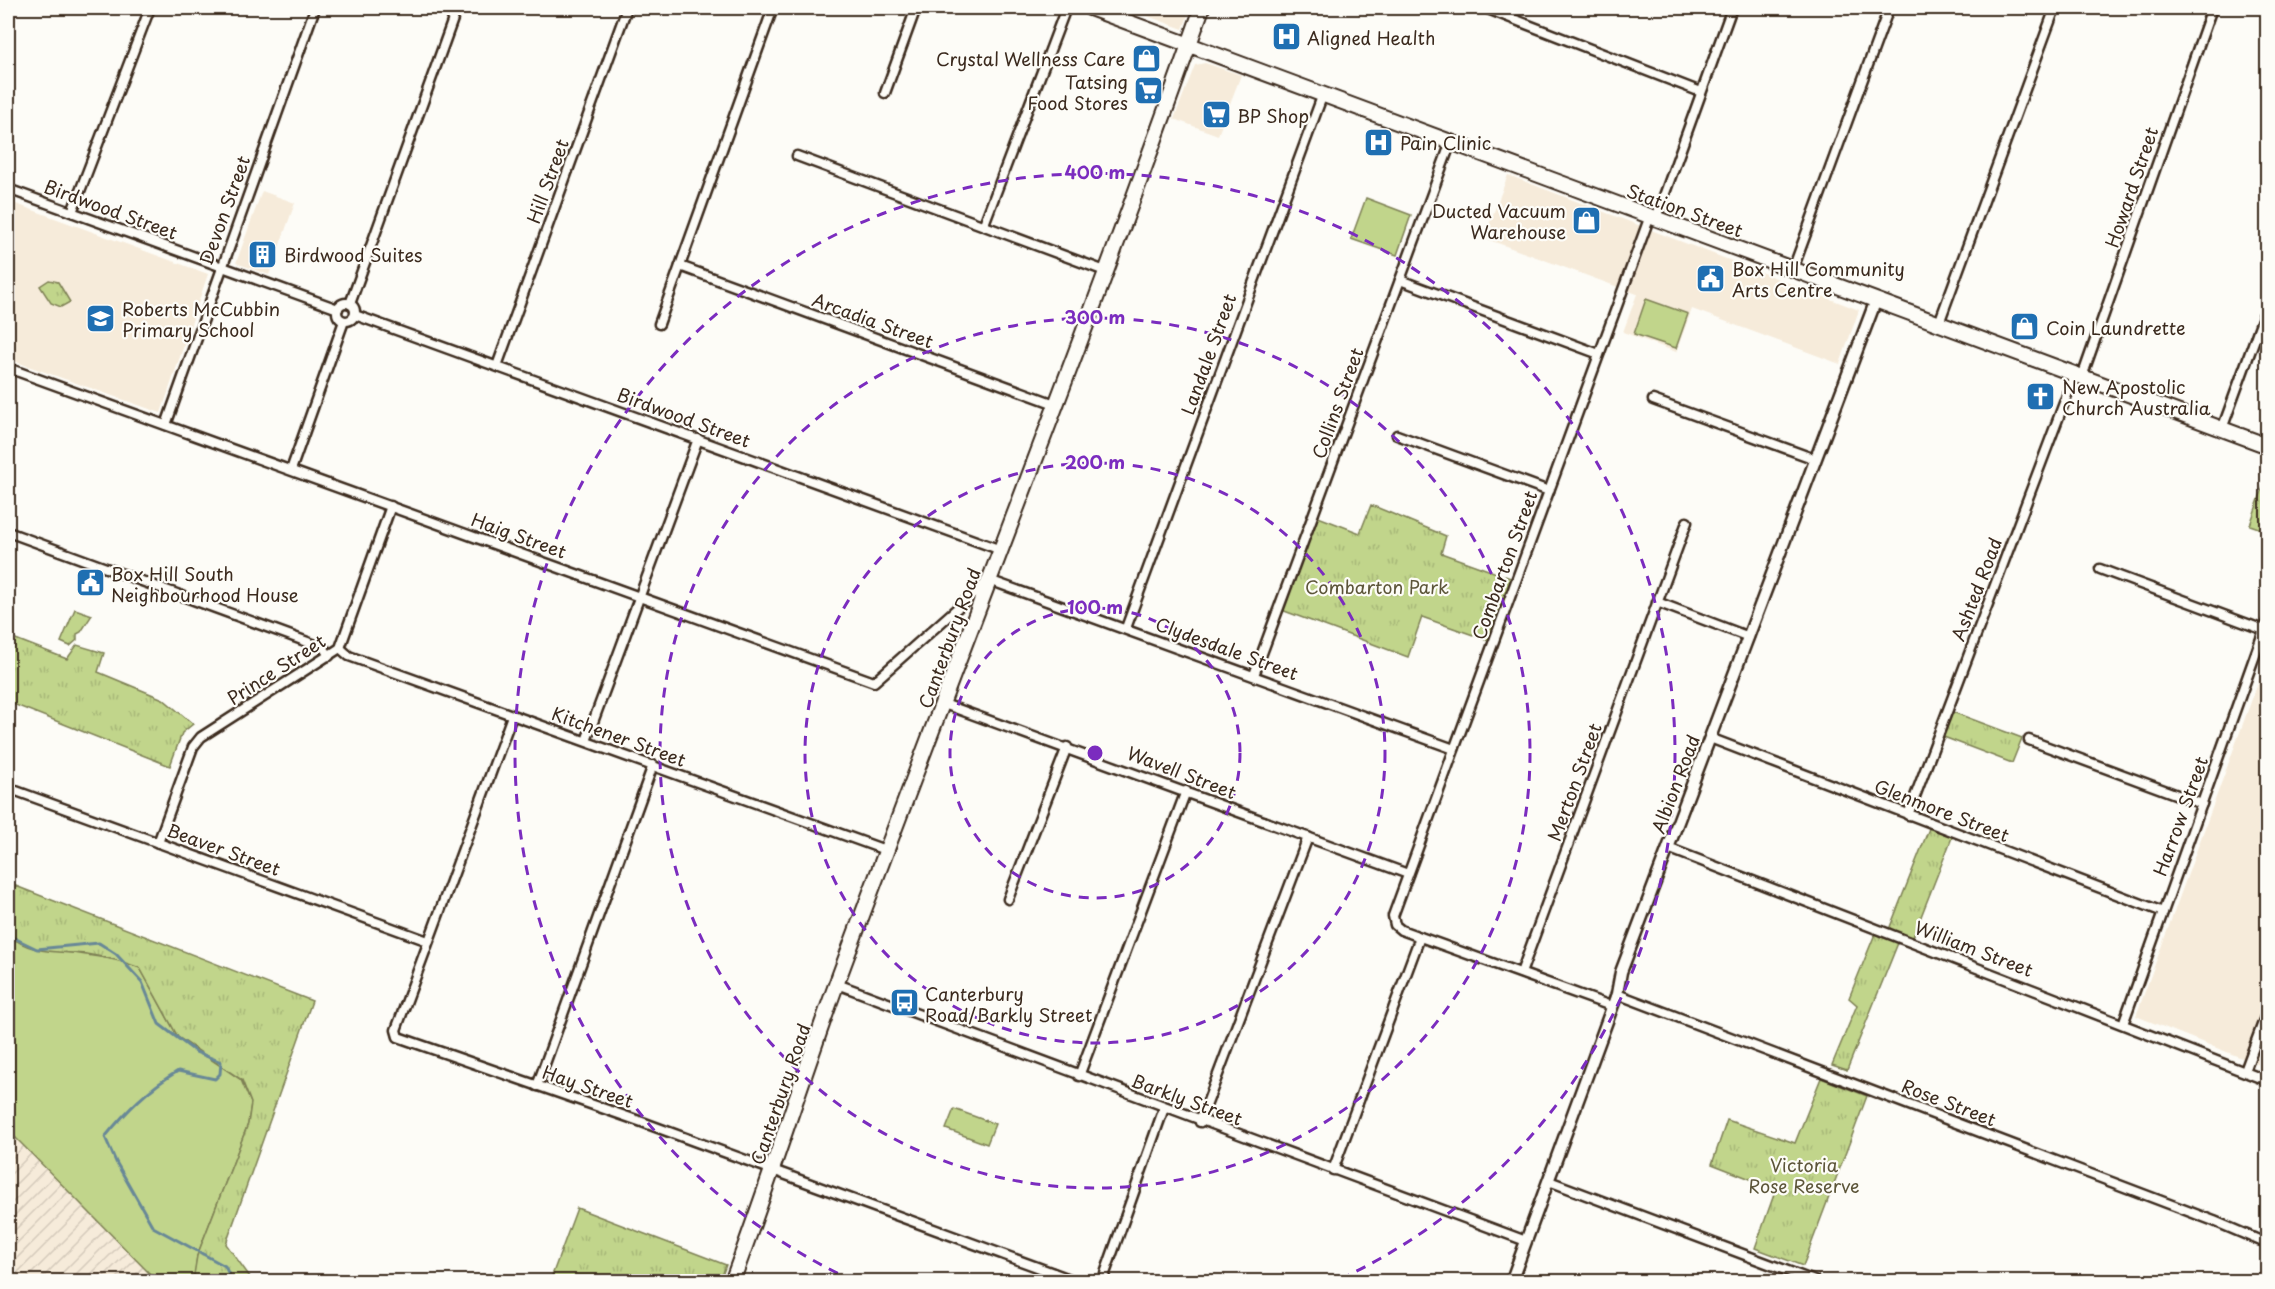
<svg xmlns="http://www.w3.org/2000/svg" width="2275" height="1289" viewBox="0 0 2275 1289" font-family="'Playpen Sans',sans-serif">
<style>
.built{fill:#f6ebda}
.industrial{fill:url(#industrial-furrows)}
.green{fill:#c1d58b;stroke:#7e8054;stroke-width:1.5}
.park{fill:url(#park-tufts);stroke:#7e8054;stroke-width:1.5}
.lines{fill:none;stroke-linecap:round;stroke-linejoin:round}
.stream{stroke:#688897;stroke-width:3}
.minor-casing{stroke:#3b2a1e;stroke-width:13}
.tertiary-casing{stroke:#3b2a1e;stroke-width:15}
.primary-casing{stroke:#3b2a1e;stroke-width:18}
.minor{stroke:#fdfcf7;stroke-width:8}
.tertiary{stroke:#fdfcf7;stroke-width:10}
.primary{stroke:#fdfcf7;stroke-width:14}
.ring{fill:none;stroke:#7b2cbf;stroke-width:3;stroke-dasharray:10 8}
.labels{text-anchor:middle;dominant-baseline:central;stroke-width:4.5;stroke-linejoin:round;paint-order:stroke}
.poi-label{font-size:18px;fill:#3b2a1e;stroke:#fdfcf7;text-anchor:start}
.street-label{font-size:18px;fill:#3b2a1e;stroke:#fdfcf7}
.park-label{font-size:18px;fill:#5c5539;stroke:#fdfcf7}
.centre{fill:#7b2cbf;stroke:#fdfcf7;stroke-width:3}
.ring-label{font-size:18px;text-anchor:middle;font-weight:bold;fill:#7b2cbf;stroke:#fdfcf7;stroke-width:4.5;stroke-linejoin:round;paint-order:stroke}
</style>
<defs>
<pattern id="industrial-furrows" width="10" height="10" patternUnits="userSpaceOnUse" patternTransform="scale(1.5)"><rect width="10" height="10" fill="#f6ebda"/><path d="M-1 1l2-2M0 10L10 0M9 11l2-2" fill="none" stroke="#d4cabb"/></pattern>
<pattern id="park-tufts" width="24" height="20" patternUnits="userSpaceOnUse" patternTransform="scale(1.5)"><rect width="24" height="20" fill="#c1d58b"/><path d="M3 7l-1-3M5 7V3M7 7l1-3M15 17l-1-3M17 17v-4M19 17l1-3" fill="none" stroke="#a7b778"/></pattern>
</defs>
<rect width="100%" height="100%" fill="#fdfcf7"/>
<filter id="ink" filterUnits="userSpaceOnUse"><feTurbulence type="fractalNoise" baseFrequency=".0167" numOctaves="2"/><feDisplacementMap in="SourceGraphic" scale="12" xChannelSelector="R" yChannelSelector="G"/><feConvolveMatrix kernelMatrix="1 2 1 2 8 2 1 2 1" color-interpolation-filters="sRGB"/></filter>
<g filter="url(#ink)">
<g class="built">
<polygon points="1126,8 1191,8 1183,29"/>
<polygon points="1205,63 1241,75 1218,135 1174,119 1195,65"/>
<polygon points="1508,175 1859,310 1840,364 1692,309 1676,352 1623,332 1637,294 1484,238"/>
<polygon points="262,191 295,203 269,275 236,263"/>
<polygon points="8,201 208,274 161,413 8,359"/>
<polygon points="2267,658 2267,1068 2136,1016"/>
</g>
<polygon class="industrial" points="8,1130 157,1281 8,1281"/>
<g class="green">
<polygon points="1366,198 1411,215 1397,255 1351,239"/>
<polygon points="1646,299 1688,314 1676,348 1634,334"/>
<polygon points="8,934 14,940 66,952 120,960 140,968 178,1037 241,1080 251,1103 248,1124 197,1256 194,1281 157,1281 8,1130"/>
<polygon points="954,1109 995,1124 987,1144 946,1129"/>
</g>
<g class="park">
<polygon points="49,280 58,282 70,302 61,307 51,303 40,286"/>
<polygon points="2267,476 2267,531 2250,525"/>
<polygon points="1371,505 1446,536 1441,553 1516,580 1493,642 1422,617 1408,657 1279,609 1313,515 1360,533"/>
<polygon points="75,609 92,615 81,632 77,634 77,640 70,646 61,642"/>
<polygon points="8,636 67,659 77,645 104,653 98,672 163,699 193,724 182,733 170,766 8,702"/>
<polygon points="1950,711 2022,738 2012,763 1941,736"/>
<polygon points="1930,826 1953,835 1911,942 1900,938 1847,1070 1832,1065 1857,1005 1849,998 1877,929 1888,932"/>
<path d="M8,883L312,1001L226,1244L253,1281H193L197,1256L248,1124L251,1103L242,1080L178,1037L140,968C122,961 105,957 86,954C58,951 30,955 8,934Z"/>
<polygon points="1821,1078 1867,1096 1803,1266 1755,1248 1776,1189 1712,1164 1727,1120 1795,1143"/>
<polygon points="577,1208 726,1265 720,1281 550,1281"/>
</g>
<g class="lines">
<path class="stream" d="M8,935L37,949L99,943L116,954L142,982L159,1024L196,1052L221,1062L220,1074L215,1079L178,1071C148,1089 127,1110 105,1137L116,1162L153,1227L225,1266L232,1282"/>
<defs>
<g id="minor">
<polyline points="1485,8 1701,92"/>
<polyline points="885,93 916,8"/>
<polyline points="797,156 1105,271"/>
<polyline points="8,189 338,309"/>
<polyline points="72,212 150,8"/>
<polyline points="1656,218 1732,8"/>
<polyline points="984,224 1066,8"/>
<polyline points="680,266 1055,404"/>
<polyline points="1793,269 1889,8"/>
<polyline points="1400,280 1599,354"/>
<circle cx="346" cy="312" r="9"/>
<polyline points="350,304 457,8"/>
<polyline points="355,315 1001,550"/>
<polyline points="1939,323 2055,8"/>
<polyline points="659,324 773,8"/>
<polyline points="497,366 627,8"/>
<polyline points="8,368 874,682 989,580 1454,749"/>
<polyline points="2082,377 2212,8"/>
<polyline points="1653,400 1815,459"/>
<polyline points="166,425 315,8"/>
<polyline points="2222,429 2268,303"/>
<polyline points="1397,435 1549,491"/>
<polyline points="291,470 344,321"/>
<polyline points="8,532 324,648 329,656"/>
<polyline points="2100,569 2264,630"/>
<polyline points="1657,602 1749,637"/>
<polyline points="1126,628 1323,94"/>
<polyline points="340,648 349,656 888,851"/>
<polyline points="1254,675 1451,142"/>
<polyline points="944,704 1408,874"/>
<polyline points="512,716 396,1030 398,1037 642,1122 1078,1282"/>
<polyline points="1710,738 2163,912"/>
<polyline points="2029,740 2202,804"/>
<polyline points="586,741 698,439"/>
<polyline points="8,788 428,941"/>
<polyline points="1908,815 2075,374"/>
<polyline points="158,843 193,747 201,737 340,648 391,506"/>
<polyline points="1668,848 2268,1081"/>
<polyline points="1008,899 1067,747"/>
<polyline points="1521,973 1687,522"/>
<polyline points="837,984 1526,1241"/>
<polyline points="1617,994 2214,1221 2268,1244"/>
<polyline points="1611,1006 1401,930 1395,925 1393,916 1650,216"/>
<polyline points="2123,1024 2268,619"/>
<polyline points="2245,1071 2268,1009"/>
<polyline points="1079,1076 1186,791"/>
<polyline points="537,1086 653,765"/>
<polyline points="1200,1122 1308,837"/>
<polyline points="1333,1170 1420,937"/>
<polyline points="1549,1181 1817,1282"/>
<polyline points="1051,1282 1053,1273"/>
<polyline points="1102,1282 1164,1108"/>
<polyline points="2266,1282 2268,1277"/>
</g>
<polyline id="tertiary" points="1511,1282 1617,994 1621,972 1876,300"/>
<g id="primary">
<polyline points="1090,8 2268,446"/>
<path d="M732,1282C769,1183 800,1084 836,985C957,659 1086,336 1202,8"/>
</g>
</defs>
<use href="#minor" class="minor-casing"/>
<use href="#tertiary" class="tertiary-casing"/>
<use href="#primary" class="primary-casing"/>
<use href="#minor" class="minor"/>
<use href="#tertiary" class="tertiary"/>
<use href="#primary" class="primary"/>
</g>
</g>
<g class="ring">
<circle cx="1095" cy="753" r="145"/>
<circle cx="1095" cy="753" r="290"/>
<circle cx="1095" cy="753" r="435"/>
<path d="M854 1281A580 580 0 1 1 1336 1281"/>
</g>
<defs>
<symbol id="hospital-square" viewBox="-11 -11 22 22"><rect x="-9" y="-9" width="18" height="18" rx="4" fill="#1f6fb2" stroke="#fdfcf7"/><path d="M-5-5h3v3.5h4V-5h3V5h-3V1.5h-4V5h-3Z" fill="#fff"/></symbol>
<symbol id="shop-square" viewBox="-11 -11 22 22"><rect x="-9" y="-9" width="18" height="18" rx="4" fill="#1f6fb2" stroke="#fdfcf7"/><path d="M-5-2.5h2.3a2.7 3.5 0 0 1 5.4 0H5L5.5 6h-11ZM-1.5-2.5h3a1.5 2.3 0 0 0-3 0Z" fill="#fff"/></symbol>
<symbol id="supermarket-square" viewBox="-11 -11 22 22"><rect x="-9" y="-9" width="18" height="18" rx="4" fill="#1f6fb2" stroke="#fdfcf7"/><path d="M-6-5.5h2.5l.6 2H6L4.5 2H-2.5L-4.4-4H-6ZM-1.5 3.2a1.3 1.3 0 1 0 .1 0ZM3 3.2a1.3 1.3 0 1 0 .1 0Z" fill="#fff"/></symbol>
<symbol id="building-square" viewBox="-11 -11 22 22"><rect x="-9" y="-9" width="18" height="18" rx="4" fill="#1f6fb2" stroke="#fdfcf7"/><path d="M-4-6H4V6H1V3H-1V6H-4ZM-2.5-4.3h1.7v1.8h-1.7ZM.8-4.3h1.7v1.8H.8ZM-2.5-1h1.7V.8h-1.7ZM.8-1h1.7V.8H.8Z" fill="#fff"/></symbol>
<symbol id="civic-square" viewBox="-11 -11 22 22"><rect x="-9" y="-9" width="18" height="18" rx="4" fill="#1f6fb2" stroke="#fdfcf7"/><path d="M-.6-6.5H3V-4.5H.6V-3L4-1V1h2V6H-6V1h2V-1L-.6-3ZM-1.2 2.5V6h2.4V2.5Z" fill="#fff"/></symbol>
<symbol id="school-square" viewBox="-11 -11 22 22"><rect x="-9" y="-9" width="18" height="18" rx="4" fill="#1f6fb2" stroke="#fdfcf7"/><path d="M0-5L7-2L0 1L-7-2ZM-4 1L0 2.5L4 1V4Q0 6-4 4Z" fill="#fff"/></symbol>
<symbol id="church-square" viewBox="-11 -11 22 22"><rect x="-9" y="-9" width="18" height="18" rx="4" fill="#1f6fb2" stroke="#fdfcf7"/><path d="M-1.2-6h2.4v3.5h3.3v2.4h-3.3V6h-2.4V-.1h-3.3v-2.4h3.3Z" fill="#fff"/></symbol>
<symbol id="bus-square" viewBox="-11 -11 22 22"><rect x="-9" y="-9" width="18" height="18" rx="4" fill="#1f6fb2" stroke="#fdfcf7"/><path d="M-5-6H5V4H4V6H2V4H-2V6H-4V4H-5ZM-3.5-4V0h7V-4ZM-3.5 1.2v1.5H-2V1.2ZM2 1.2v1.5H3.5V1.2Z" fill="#fff"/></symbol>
</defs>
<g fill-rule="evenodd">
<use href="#hospital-square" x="1270" y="20" width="33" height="33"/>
<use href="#shop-square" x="1130" y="42" width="33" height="33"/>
<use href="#supermarket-square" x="1132" y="74" width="33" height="33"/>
<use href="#supermarket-square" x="1200" y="98" width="33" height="33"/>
<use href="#hospital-square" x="1362" y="126" width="33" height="33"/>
<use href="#shop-square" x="1570" y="204" width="33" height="33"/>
<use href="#building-square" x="246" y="238" width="33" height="33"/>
<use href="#civic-square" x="1694" y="262" width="33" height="33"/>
<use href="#school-square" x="84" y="302" width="33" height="33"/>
<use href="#shop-square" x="2008" y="310" width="33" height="33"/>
<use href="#church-square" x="2024" y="380" width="33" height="33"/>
<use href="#civic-square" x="74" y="566" width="33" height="33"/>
<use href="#bus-square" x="888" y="986" width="33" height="33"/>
</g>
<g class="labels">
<g class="poi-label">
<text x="1307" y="37">Aligned Health</text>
<text x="1125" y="58" text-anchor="end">Crystal Wellness Care</text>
<text x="1128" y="81" text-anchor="end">Tatsing<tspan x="1128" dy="21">Food Stores</tspan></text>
<text x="1237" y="115">BP Shop</text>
<text x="1400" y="142">Pain Clinic</text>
<text x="1566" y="210" text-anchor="end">Ducted Vacuum<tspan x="1566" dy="21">Warehouse</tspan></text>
<text x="284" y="254">Birdwood Suites</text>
<text x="1732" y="268">Box Hill Community<tspan x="1732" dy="21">Arts Centre</tspan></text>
<text x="122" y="308">Roberts McCubbin<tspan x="122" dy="21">Primary School</tspan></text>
<text x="2046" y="327">Coin Laundrette</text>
<text x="2062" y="386">New Apostolic<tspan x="2062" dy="21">Church Australia</tspan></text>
<text x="111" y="573">Box Hill South<tspan x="111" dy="21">Neighbourhood House</tspan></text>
<text x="925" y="993">Canterbury<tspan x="925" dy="21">Road/Barkly Street</tspan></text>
</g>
<g class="street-label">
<text transform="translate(547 181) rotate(-70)">Hill Street</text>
<text transform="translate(2131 187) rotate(-71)">Howard Street</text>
<text transform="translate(111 209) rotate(20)">Birdwood Street</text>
<text transform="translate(224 210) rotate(-70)">Devon Street</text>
<text transform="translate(1685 210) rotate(20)">Station Street</text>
<text transform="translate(873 320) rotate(20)">Arcadia Street</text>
<text transform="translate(1208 354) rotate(-70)">Landale Street</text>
<text transform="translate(1337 403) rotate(-70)">Collins Street</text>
<text transform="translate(684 417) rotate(20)">Birdwood Street</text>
<text transform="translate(519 535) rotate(20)">Haig Street</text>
<text transform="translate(1504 565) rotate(-70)">Combarton Street</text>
<text transform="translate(1976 589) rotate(-69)">Ashted Road</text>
<text transform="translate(949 638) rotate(-70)">Canterbury Road</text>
<text transform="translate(1227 648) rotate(20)">Clydesdale Street</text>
<text transform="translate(276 669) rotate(-33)">Prince Street</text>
<text transform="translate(619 736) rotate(20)">Kitchener Street</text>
<text transform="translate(1182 772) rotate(21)">Wavell Street</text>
<text transform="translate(1574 782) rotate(-70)">Merton Street</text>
<text transform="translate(1675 784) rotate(-69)">Albion Road</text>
<text transform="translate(1942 810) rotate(21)">Glenmore Street</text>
<text transform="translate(2180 816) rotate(-70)">Harrow Street</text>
<text transform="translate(224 849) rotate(20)">Beaver Street</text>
<text transform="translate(1974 948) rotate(21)">William Street</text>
<text transform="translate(588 1086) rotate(19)">Hay Street</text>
<text transform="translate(780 1094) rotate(-71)">Canterbury Road</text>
<text transform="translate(1187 1099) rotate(20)">Barkly Street</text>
<text transform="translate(1949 1102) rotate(21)">Rose Street</text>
</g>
<g class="park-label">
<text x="1377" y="586">Combarton Park</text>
<text x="1804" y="1164">Victoria<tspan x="1804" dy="21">Rose Reserve</tspan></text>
</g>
</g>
<circle cx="1095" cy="753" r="9" class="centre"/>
<g class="ring-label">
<text x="1095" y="179">400 m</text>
<text x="1095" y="324">300 m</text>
<text x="1095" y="469">200 m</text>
<text x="1095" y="614">100 m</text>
</g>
<rect width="2275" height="1289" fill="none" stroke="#fdfcf7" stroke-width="30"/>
<rect x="15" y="15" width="2245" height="1259" fill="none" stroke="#3b2a1e" stroke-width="2" filter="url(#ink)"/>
</svg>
